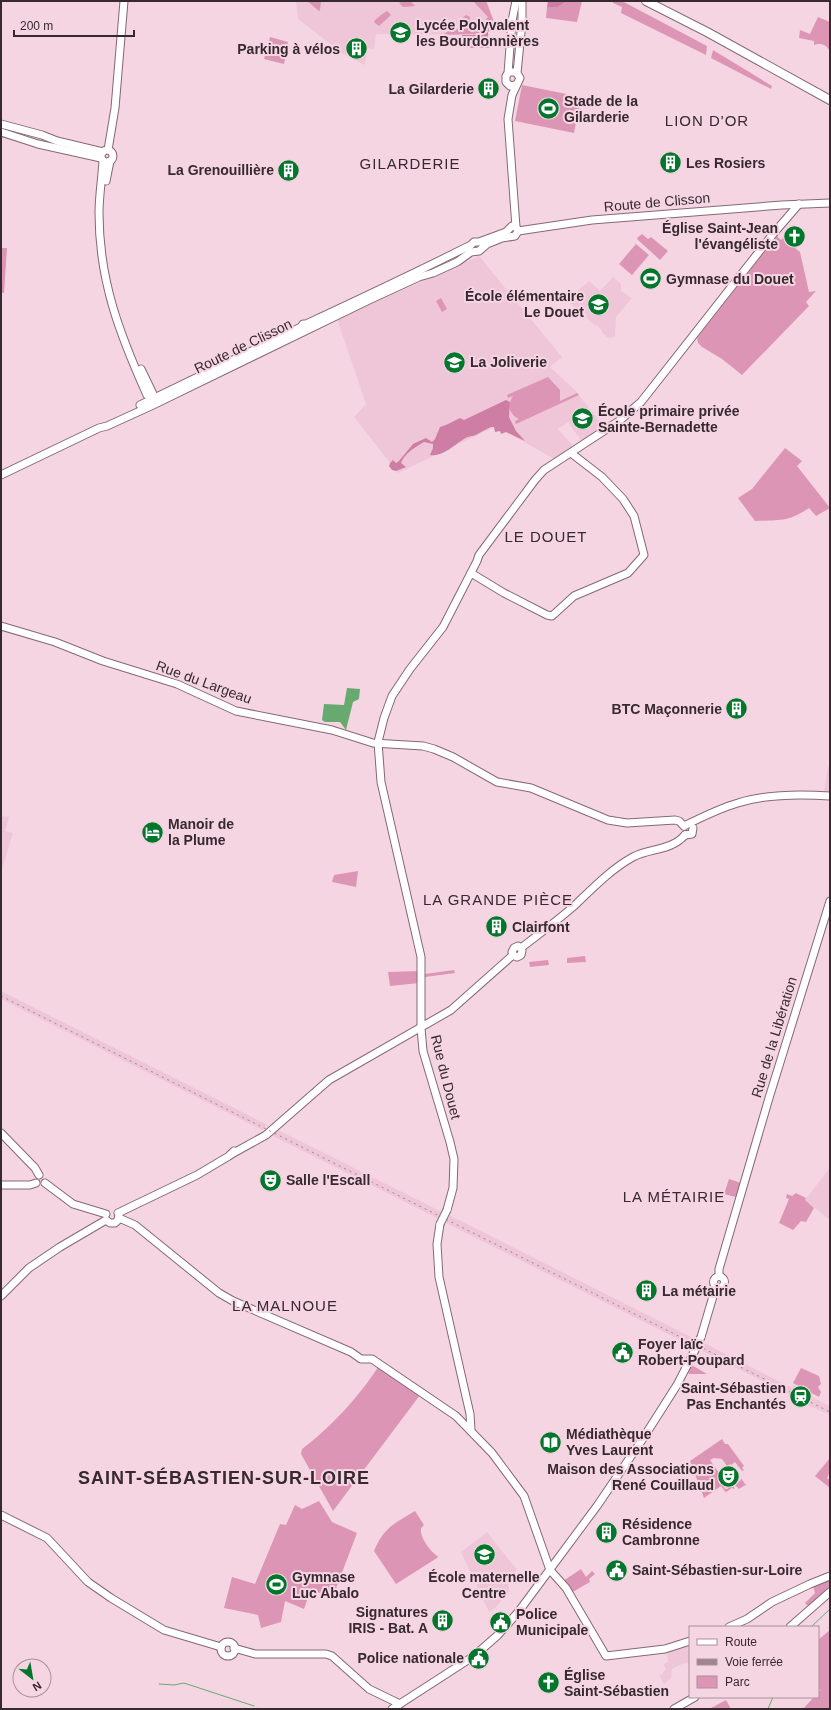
<svg xmlns="http://www.w3.org/2000/svg" width="831" height="1710" viewBox="0 0 831 1710" font-family="Helvetica,sans-serif">
<style>
.built{fill:#efc6d7}
.green{fill:#dd95b6}
.forest{fill:#ce7ea4}
.water{fill:#66aa70}
.lines{fill:none;stroke-linecap:round;stroke-linejoin:round}
.stream{stroke:#66aa70;stroke-width:1}
.secondary-casing{stroke:#856875;stroke-width:9}
.primary-casing{stroke:#856875;stroke-width:10}
.secondary{stroke:#fff;stroke-width:7}
.primary{stroke:#fff;stroke-width:8}
.rail{stroke:#9e8691;stroke-width:1;stroke-dasharray:2 4;stroke-linecap:butt}
.secondary-bridge-casing{stroke:#856875;stroke-width:9;stroke-linecap:butt}
.secondary-bridge{stroke:#fff;stroke-width:7}
.labels{text-anchor:middle;dominant-baseline:central;stroke-width:4;stroke-linejoin:round;paint-order:stroke}
.poi-label{font-size:14px;font-weight:bold;fill:#36292f;stroke:#f6d5e3;text-anchor:start}
.street-label{font-size:14px;fill:#36292f;stroke:#f6d5e3}
.neighbourhood-label{font-size:15px;letter-spacing:1px;fill:#36292f;stroke:#f6d5e3}
.district-label{font-size:18px;font-weight:bold;letter-spacing:1px;fill:#36292f;stroke:#f6d5e3}
</style>
<rect width="100%" height="100%" fill="#f6d5e3"/>
<g class="built">
<polygon points="296,1 487,1 497,30 473,35 376,34 374,49 367,48 365,65 342,53 298,19"/>
<polygon points="479,256 562,357 550,367 575,390 604,427 582,442 568,422 558,429 574,447 556,460 496,426 398,473 354,417 366,404 337,319"/>
<polygon points="613,277 621,284 621,291 632,298 616,317 615,337 608,338 602,332 601,329 596,325 595,326 586,317 587,315 585,313 581,313 568,301 569,298 589,281 600,291"/>
<polygon points="830,766 830,793 824,793 828,767"/>
<polygon points="1,808 2,816 9,817 5,831 13,833 1,872"/>
<polygon points="1,991 268,1125 262,1130 1,999"/>
<polygon points="276,1129 442,1212 439,1219 269,1134"/>
<polygon points="829,1169 830,1169 830,1220 805,1200"/>
<polygon points="449,1215 695,1339 692,1346 446,1223"/>
<polygon points="702,1342 792,1388 794,1385 805,1391 804,1393 830,1406 830,1415 788,1396 789,1394 698,1349"/>
<polygon points="487,1532 517,1570 508,1577 509,1592 494,1609 489,1612 461,1552"/>
<polygon points="690,1645 690,1663 682,1664 672,1669 671,1678 664,1684 659,1675 663,1674 663,1672 666,1670 664,1664 668,1662 667,1652"/>
</g>
<g class="green">
<polygon points="307,1 321,1 320,10 319,11"/>
<polygon points="403,1 410,1 415,6 403,7 399,3"/>
<polygon points="473,1 486,1 497,30 473,34 442,35 449,31 470,27 477,31 481,31 489,23 486,19 488,17"/>
<polygon points="567,1 582,1 577,22 546,18 547,7 558,7"/>
<polygon points="613,1 622,1 707,46 706,55 621,13 622,7 613,3"/>
<polygon points="387,11 391,15 379,26 375,23 374,21 381,15"/>
<polygon points="466,15 470,17 469,23 459,24 458,22"/>
<path d="M818,17L830,22V51C825,44 822,43 814,45V41L799,38L800,30L810,34Z"/>
<polygon points="270,37 288,42 284,64 264,59"/>
<polygon points="713,50 772,86 771,89 711,58"/>
<polygon points="522,85 581,97 574,133 515,121"/>
<polygon points="642,234 648,239 651,237 668,251 660,260 638,240 637,238"/>
<polygon points="777,236 781,240 783,238 800,252 809,292 816,291 806,302 809,306 742,375 722,359 702,347 698,343 697,338"/>
<polygon points="636,244 649,255 632,275 619,264"/>
<polygon points="1,248 7,248 4,293 1,293"/>
<polygon points="441,298 447,309 442,312 436,301"/>
<path d="M548,377L560,390V401L577,393L579,395L516,424L515,421L519,419C509,414 507,405 513,396L508,398L507,395Z"/>
<path d="M785,448L802,461L797,466L830,508L816,516L809,508C788,522 780,520 755,521L738,498L752,489Z"/>
<polygon points="358,871 356,887 332,882 334,875"/>
<polygon points="585,956 586,962 567,963 567,958"/>
<polygon points="548,960 549,965 530,967 529,962"/>
<polygon points="454,970 455,973 425,977 425,974"/>
<polygon points="419,971 419,983 390,986 388,972"/>
<polygon points="729,1179 741,1183 736,1197 724,1194"/>
<polygon points="796,1193 806,1198 805,1200 814,1208 806,1222 801,1221 793,1230 779,1223 789,1199 786,1198 787,1194 792,1196"/>
<polygon points="690,1364 707,1374 689,1374 687,1370"/>
<path d="M378,1367L420,1395L333,1511L301,1454L302,1449C330,1428 359,1397 378,1367Z"/>
<polygon points="801,1368 819,1376 821,1384 818,1387 821,1392 819,1397 793,1383"/>
<polygon points="722,1439 725,1444 728,1444 744,1466 742,1468 744,1470 742,1471 735,1462 731,1465 730,1464 727,1466 722,1459 714,1458 710,1460 719,1473 717,1477 721,1482 719,1483 721,1485 723,1485 725,1489 727,1489 732,1484 735,1489 732,1488 726,1492 727,1494 721,1486 704,1498 690,1461"/>
<polygon points="830,1458 830,1472 827,1478 830,1480 830,1488 815,1476"/>
<polygon points="741,1478 745,1484 747,1484 739,1489 733,1483 736,1482 737,1483 741,1480"/>
<polygon points="319,1501 332,1522 357,1533 332,1599 311,1589 304,1609 285,1601 281,1622 261,1628 258,1615 224,1608 232,1577 255,1584 280,1524 286,1525 295,1505 302,1509"/>
<path d="M415,1511L424,1525L421,1528C419,1536 431,1553 438,1556L437,1558L396,1584L374,1551C383,1528 395,1523 415,1511Z"/>
<polygon points="581,1569 586,1577 592,1571 595,1574 589,1579 590,1582 571,1593 563,1581"/>
<polygon points="828,1579 830,1580 830,1587 808,1606 805,1603 815,1593 813,1586"/>
<polygon points="830,1630 830,1709 803,1709 814,1697 818,1697 818,1692 821,1690 818,1689 818,1640"/>
<polygon points="726,1700 731,1709 709,1709"/>
</g>
<g class="forest">
<polygon points="548,1 567,1 558,7 547,7"/>
<polygon points="488,32 489,48 463,48 462,35 473,35"/>
<path d="M506,400L510,402L509,417L516,431L525,441L506,432L501,434L500,431L495,432L494,427H491C486,429 481,432 476,435C473,436 468,436 464,439C454,445 443,457 430,455L433,448V444L424,442C415,447 404,454 401,463L406,467L396,471L392,470L389,466L390,463L393,460L396,463L399,461L413,444L426,438L432,442L435,439L440,427L446,425L460,418L464,420Z"/>
</g>
<polygon class="water" points="347,688 360,689 359,699 353,702 346,730 340,722 325,722 322,720 324,704 344,705"/>
<g class="lines">
<g class="stream">
<polyline points="811,1627 830,1609"/>
<polyline points="159,1684 174,1685 184,1683 254,1706"/>
<polyline points="258,1708 259,1709"/>
<polyline points="768,1709 773,1697"/>
</g>
<defs>
<g id="secondary">
<polyline points="508,73 512,21 516,1"/>
<polyline points="517,73 522,22 522,1"/>
<polyline points="515,85 510,86 506,82 506,76 509,72 516,72 520,78 512,95 508,119 516,227"/>
<polyline points="1,124 42,135 57,141 103,152"/>
<polyline points="1,132 38,144 101,158"/>
<circle cx="107" cy="156" r="6"/>
<polyline points="108,150 115,108 124,1"/>
<path d="M103,161C102,178 99,196 99,213C99,281 120,335 147,395L155,401"/>
<polyline points="106,181 110,161"/>
<polyline points="518,231 592,220 782,205 830,203"/>
<polyline points="141,369 153,394 153,398"/>
<path d="M140,405L301,327L303,324H306C362,298 417,272 471,245L474,242H479L506,232L512,226L516,227L518,231"/>
<polyline points="1,475 99,428 107,426 151,406 369,300 419,277 433,273 457,262 471,252 479,251 487,244 502,238 515,236 518,231"/>
<polyline points="471,573 504,593 547,615 552,616 574,596 628,573 644,555 634,516 623,499 602,477 571,453"/>
<polyline points="1,626 55,642 103,661 177,684 236,711 332,730 373,743 423,746 434,749 453,757 497,782 531,788 608,820 627,823 675,820 679,821 684,826"/>
<path d="M684,826C700,818 720,808 738,803C766,794 801,794 830,796"/>
<polyline points="685,835 692,834 693,828"/>
<path d="M521,948C539,934 557,921 574,906C592,889 611,869 633,857C650,848 671,851 685,835"/>
<polyline points="513,955 517,957 521,955 522,951 521,948"/>
<polyline points="513,955 512,952 514,948 518,946 521,948"/>
<polyline points="1,1133 35,1168 39,1175"/>
<polyline points="230,1155 266,1135 329,1080 451,1010 513,955"/>
<polyline points="45,1183 73,1204 106,1214"/>
<polyline points="1,1185 30,1185 36,1183"/>
<polyline points="447,1210 453,1188 454,1159 450,1142 423,1051 421,1028 421,957 381,782 378,742 384,718 392,696 410,669 443,627 477,561 479,555 535,480 544,470 619,421 641,402 773,234 799,204"/>
<polyline points="118,1213 197,1175 229,1156 234,1151"/>
<polyline points="119,1218 135,1225 219,1293 233,1301 351,1352 361,1359 372,1359 456,1416 492,1453 524,1496 550,1570 566,1588 606,1656 665,1649 690,1641"/>
<polyline points="106,1220 110,1223 115,1223 118,1220 119,1215"/>
<polyline points="440,1224 437,1244 439,1277 470,1414 471,1430"/>
<polyline points="719,1276 719,1269 769,1098 830,901"/>
<circle cx="719" cy="1282" r="5.5"/>
<polyline points="1,1296 29,1268 60,1247 106,1220"/>
<polyline points="701,1337 714,1293 717,1287"/>
<polyline points="1,1515 47,1538 88,1582 111,1598 164,1630 221,1647"/>
<polyline points="729,1627 747,1619 772,1602 810,1584 830,1576"/>
<polyline points="790,1627 830,1592"/>
<circle cx="228" cy="1649" r="7"/>
<polyline points="234,1648 255,1654 326,1654 332,1656 369,1689 400,1704"/>
<polyline points="392,1709 474,1656 498,1635 519,1611 597,1506 642,1440 677,1385 694,1352"/>
<polyline points="674,1709 695,1697"/>
</g>
<polyline id="primary" points="646,1 707,32 830,100"/>
</defs>
<use href="#secondary" class="secondary-casing"/>
<use href="#primary" class="primary-casing"/>
<use href="#secondary" class="secondary"/>
<use href="#primary" class="primary"/>
<polyline class="rail" points="1,996 830,1412"/>
<defs>
<g id="secondary-bridge">
<polyline points="440,1224 447,1210"/>
<polyline points="694,1352 701,1337"/>
</g>
</defs>
<use href="#secondary-bridge" class="secondary-bridge-casing"/>
<use href="#secondary-bridge" class="secondary-bridge"/>
</g>
<defs>
<symbol id="school-disc" viewBox="-11 -11 22 22"><circle r="9.5" fill="#02772c" stroke="#f6d5e3"/><path d="M0-5L7-2L0 1L-7-2ZM-4 1L0 2.5L4 1V4Q0 6-4 4Z" fill="#fff"/></symbol>
<symbol id="building-disc" viewBox="-11 -11 22 22"><circle r="9.5" fill="#02772c" stroke="#f6d5e3"/><path d="M-4-6H4V6H1V3H-1V6H-4ZM-2.5-4.3h1.7v1.8h-1.7ZM.8-4.3h1.7v1.8H.8ZM-2.5-1h1.7V.8h-1.7ZM.8-1h1.7V.8H.8Z" fill="#fff"/></symbol>
<symbol id="stadium-disc" viewBox="-11 -11 22 22"><circle r="9.5" fill="#02772c" stroke="#f6d5e3"/><path d="M0-5a6.5 5 0 1 0 0 10a6.5 5 0 1 0 0-10ZM-3.5-1.8h7v3.6h-7Z" fill="#fff"/></symbol>
<symbol id="church-disc" viewBox="-11 -11 22 22"><circle r="9.5" fill="#02772c" stroke="#f6d5e3"/><path d="M-1.2-6h2.4v3.5h3.3v2.4h-3.3V6h-2.4V-.1h-3.3v-2.4h3.3Z" fill="#fff"/></symbol>
<symbol id="hotel-disc" viewBox="-11 -11 22 22"><circle r="9.5" fill="#02772c" stroke="#f6d5e3"/><path d="M-6-4.5h1.5V1H6V5H4.5V3h-9V5H-6ZM-4 0a1.8 1.8 0 1 1 3.6 0ZM.5 0V-2.5h3Q6-2.5 6 0Z" fill="#fff"/></symbol>
<symbol id="theatre-disc" viewBox="-11 -11 22 22"><circle r="9.5" fill="#02772c" stroke="#f6d5e3"/><path d="M-5-5.5Q0-4 5-5.5V0Q5 5 0 6Q-5 5-5 0ZM-3.3-2.5H-1v1.5H-3.3ZM1-2.5H3.3v1.5H1ZM-2.8 1Q0 5.5 2.8 1Z" fill="#fff"/></symbol>
<symbol id="civic-disc" viewBox="-11 -11 22 22"><circle r="9.5" fill="#02772c" stroke="#f6d5e3"/><path d="M-.6-6.5H3V-4.5H.6V-3L4-1V1h2V6H-6V1h2V-1L-.6-3ZM-1.2 2.5V6h2.4V2.5Z" fill="#fff"/></symbol>
<symbol id="station-disc" viewBox="-11 -11 22 22"><circle r="9.5" fill="#02772c" stroke="#f6d5e3"/><path d="M-3-6H3Q5-6 5-4V2Q5 4 3 4L4.5 6H3L1.5 4h-3L-3 6H-4.5L-3 4Q-5 4-5 2V-4Q-5-6-3-6ZM-3.5-4v3h7v-3ZM-3.5 1v1.5H-2V1ZM2 1v1.5H3.5V1Z" fill="#fff"/></symbol>
<symbol id="library-disc" viewBox="-11 -11 22 22"><circle r="9.5" fill="#02772c" stroke="#f6d5e3"/><path d="M-6-4Q-3-5.5-.7-3.5V5Q-3 3-6 4ZM6-4Q3-5.5 .7-3.5V5Q3 3 6 4Z" fill="#fff"/></symbol>
</defs>
<g fill-rule="evenodd">
<use href="#school-disc" x="388" y="20" width="25" height="25"/>
<use href="#building-disc" x="344" y="36" width="25" height="25"/>
<use href="#building-disc" x="476" y="76" width="25" height="25"/>
<use href="#stadium-disc" x="536" y="96" width="25" height="25"/>
<use href="#building-disc" x="658" y="150" width="25" height="25"/>
<use href="#building-disc" x="276" y="158" width="25" height="25"/>
<use href="#church-disc" x="782" y="224" width="25" height="25"/>
<use href="#stadium-disc" x="638" y="266" width="25" height="25"/>
<use href="#school-disc" x="586" y="292" width="25" height="25"/>
<use href="#school-disc" x="442" y="350" width="25" height="25"/>
<use href="#school-disc" x="570" y="406" width="25" height="25"/>
<use href="#building-disc" x="724" y="696" width="25" height="25"/>
<use href="#hotel-disc" x="140" y="820" width="25" height="25"/>
<use href="#building-disc" x="484" y="914" width="25" height="25"/>
<use href="#theatre-disc" x="258" y="1168" width="25" height="25"/>
<use href="#building-disc" x="634" y="1278" width="25" height="25"/>
<use href="#civic-disc" x="610" y="1340" width="25" height="25"/>
<use href="#station-disc" x="788" y="1384" width="25" height="25"/>
<use href="#library-disc" x="538" y="1430" width="25" height="25"/>
<use href="#theatre-disc" x="716" y="1464" width="25" height="25"/>
<use href="#building-disc" x="594" y="1520" width="25" height="25"/>
<use href="#school-disc" x="472" y="1542" width="25" height="25"/>
<use href="#civic-disc" x="604" y="1558" width="25" height="25"/>
<use href="#stadium-disc" x="264" y="1572" width="25" height="25"/>
<use href="#building-disc" x="430" y="1608" width="25" height="25"/>
<use href="#civic-disc" x="488" y="1610" width="25" height="25"/>
<use href="#civic-disc" x="466" y="1646" width="25" height="25"/>
<use href="#church-disc" x="536" y="1670" width="25" height="25"/>
</g>
<g class="labels">
<g class="poi-label">
<text x="416" y="25">Lycée Polyvalent<tspan x="416" dy="16">les Bourdonnières</tspan></text>
<text x="340" y="49" text-anchor="end">Parking à vélos</text>
<text x="474" y="89" text-anchor="end">La Gilarderie</text>
<text x="564" y="101">Stade de la<tspan x="564" dy="16">Gilarderie</tspan></text>
<text x="686" y="163">Les Rosiers</text>
<text x="274" y="170" text-anchor="end">La Grenouillière</text>
<text x="778" y="228" text-anchor="end">Église Saint-Jean<tspan x="778" dy="16">l'évangéliste</tspan></text>
<text x="666" y="279">Gymnase du Douet</text>
<text x="584" y="296" text-anchor="end">École élémentaire<tspan x="584" dy="16">Le Douet</tspan></text>
<text x="470" y="362">La Joliverie</text>
<text x="598" y="411">École primaire privée<tspan x="598" dy="16">Sainte-Bernadette</tspan></text>
<text x="722" y="709" text-anchor="end">BTC Maçonnerie</text>
<text x="168" y="824">Manoir de<tspan x="168" dy="16">la Plume</tspan></text>
<text x="512" y="927">Clairfont</text>
<text x="286" y="1180">Salle l'Escall</text>
<text x="662" y="1291">La métairie</text>
<text x="638" y="1344">Foyer laïc<tspan x="638" dy="16">Robert-Poupard</tspan></text>
<text x="786" y="1388" text-anchor="end">Saint-Sébastien<tspan x="786" dy="16">Pas Enchantés</tspan></text>
<text x="566" y="1434">Médiathèque<tspan x="566" dy="16">Yves Laurent</tspan></text>
<text x="714" y="1469" text-anchor="end">Maison des Associations<tspan x="714" dy="16">René Couillaud</tspan></text>
<text x="622" y="1524">Résidence<tspan x="622" dy="16">Cambronne</tspan></text>
<text x="632" y="1570">Saint-Sébastien-sur-Loire</text>
<text x="292" y="1577">Gymnase<tspan x="292" dy="16">Luc Abalo</tspan></text>
<text x="484" y="1577" text-anchor="middle">École maternelle<tspan x="484" dy="16">Centre</tspan></text>
<text x="428" y="1612" text-anchor="end">Signatures<tspan x="428" dy="16">IRIS - Bat. A</tspan></text>
<text x="516" y="1614">Police<tspan x="516" dy="16">Municipale</tspan></text>
<text x="464" y="1658" text-anchor="end">Police nationale</text>
<text x="564" y="1675">Église<tspan x="564" dy="16">Saint-Sébastien</tspan></text>
</g>
<g class="street-label">
<text transform="translate(657 202) rotate(-5)">Route de Clisson</text>
<text transform="translate(243 346) rotate(-26)">Route de Clisson</text>
<text transform="translate(204 682) rotate(20)">Rue du Largeau</text>
<text transform="translate(774 1037) rotate(-73)">Rue de la Libération</text>
<text transform="translate(446 1077) rotate(76)">Rue du Douet</text>
</g>
<g class="neighbourhood-label">
<text x="707" y="120">LION D'OR</text>
<text x="410" y="163">GILARDERIE</text>
<text x="546" y="536">LE DOUET</text>
<text x="498" y="899">LA GRANDE PIÈCE</text>
<text x="674" y="1196">LA MÉTAIRIE</text>
<text x="285" y="1305">LA MALNOUE</text>
</g>
<g class="district-label">
<text x="224" y="1478">SAINT-SÉBASTIEN-SUR-LOIRE</text>
</g>
</g>
<rect width="831" height="1710" fill="none" stroke="#36292f" stroke-width="4"/>
<rect x="689" y="1626" width="130" height="72" fill="#f6d5e3" stroke="#a9909b"/>
<rect x="697" y="1639" width="20" height="6" fill="#ffffff" stroke="#a9909b"/>
<text x="725" y="1646" font-size="12" fill="#36292f">Route</text>
<rect x="697" y="1659" width="20" height="6" fill="#9e8691" stroke="#a9909b"/>
<text x="725" y="1666" font-size="12" fill="#36292f">Voie ferrée</text>
<rect x="697" y="1676" width="20" height="12" fill="#dd95b6" stroke="#a9909b"/>
<text x="725" y="1686" font-size="12" fill="#36292f">Parc</text>
<g transform="translate(32 1678) rotate(149)"><circle r="19" fill="#f6d5e3" stroke="#a9909b"/>
<path d="M0-3L7 15L0 10L-7 15Z" fill="#02772c"/>
<text y="-6" font-size="11" font-weight="bold" text-anchor="middle" fill="#36292f">N</text>
</g>
<path d="M14 30v6h120v-6" fill="none" stroke="#36292f" stroke-width="2"/>
<text x="20" y="30" font-size="12" fill="#36292f" stroke="#f6d5e3" stroke-width="3" paint-order="stroke">200 m</text>
</svg>
